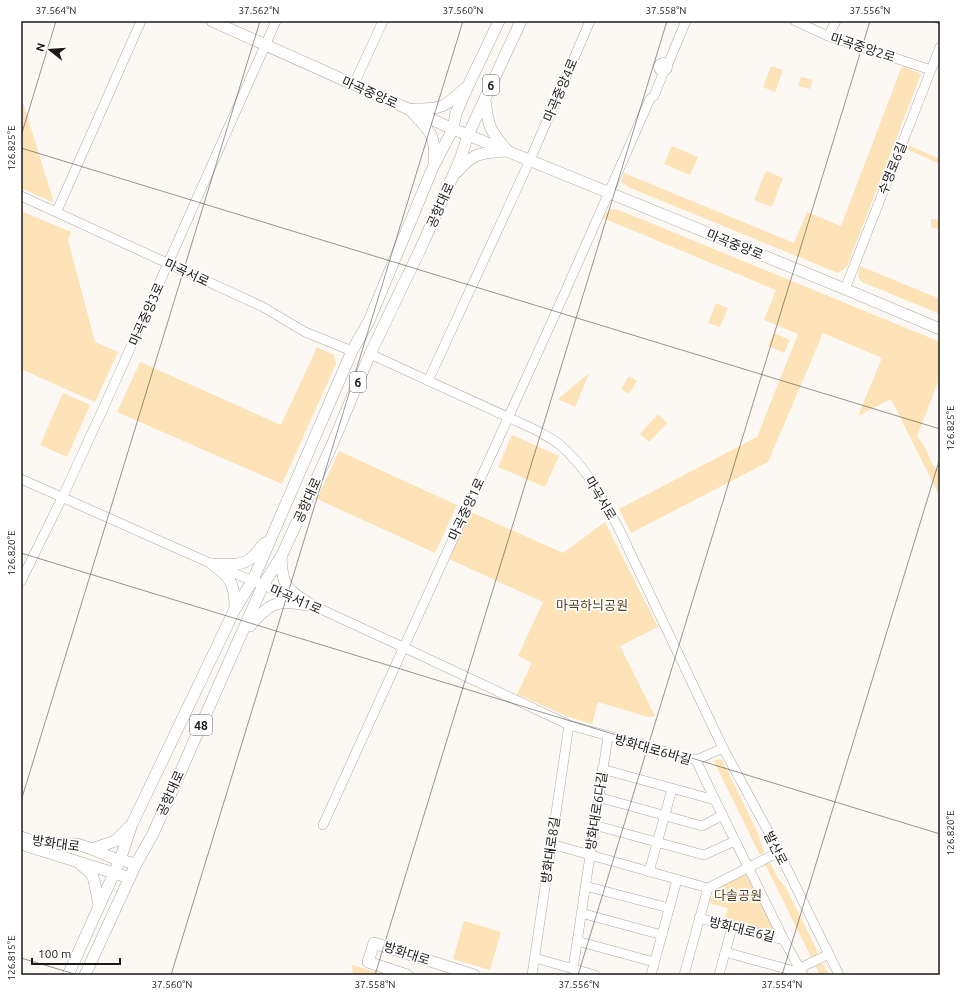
<svg xmlns="http://www.w3.org/2000/svg" width="961" height="996" viewBox="0 0 961 996" font-family="Ubuntu,'Noto Sans KR',sans-serif">
<style>
.green{fill:#fde3b7}
.lines{fill:none;stroke-linecap:round;stroke-linejoin:round}
.minor-casing{stroke:#aca9a4;stroke-width:10}
.major-casing{stroke:#aca9a4;stroke-width:12}
.minor{stroke:#fff;stroke-width:9}
.major{stroke:#fff;stroke-width:11}
.ticks{fill:none;stroke:#1b1a18;stroke-width:1;stroke-opacity:0.45}
.labels{text-anchor:middle;dominant-baseline:central;stroke-width:3.5;stroke-linejoin:round;paint-order:stroke}
.shield{fill:#fff;stroke:#5f5f5d;stroke-width:1}
.shield-label{font-size:12px;font-weight:bold;fill:#1b1a18}
.street-label{font-size:13px;fill:#1b1a18;stroke:#fff}
.park-label{font-size:13px;fill:#554019;stroke:#fff}
.neatline{fill:none;stroke:#1b1a18;stroke-width:1.5}
.ticks-label{font-size:10px;text-anchor:middle;fill:#1b1a18}
</style>
<rect width="100%" height="100%" fill="#fcf8f3"/>
<g class="green">
<polygon points="771,66 783,70 775,92 763,87"/>
<polygon points="902,66 921,74 847,267 838,273 628,187 621,182 624,173 794,243 807,212 841,226"/>
<polygon points="801,77 813,80 810,89 798,86"/>
<polygon points="21,96 54,203 21,188"/>
<polygon points="908,145 940,159 940,164 906,149"/>
<polygon points="672,146 698,157 690,175 664,164"/>
<polygon points="766,171 783,178 772,207 754,200"/>
<path d="M610,209L619,210L940,342V377L917,436C919,440 922,443 925,447C930,456 930,466 940,471V497L891,399L858,416L882,358L823,333L768,462L631,533L619,509L757,437L798,334L764,320L776,290L603,218Z"/>
<polygon points="21,211 71,232 68,240 95,342 118,352 95,402 21,369"/>
<polygon points="931,219 940,220 940,229 931,228"/>
<path d="M860,266L940,299V314L862,282C857,276 857,273 860,266Z"/>
<polygon points="716,303 728,308 720,327 708,323"/>
<polygon points="774,333 790,340 784,353 768,346"/>
<polygon points="317,347 334,355 336,364 282,484 117,412 140,362 281,425"/>
<polygon points="589,373 575,407 558,399"/>
<polygon points="629,376 637,381 629,394 621,389"/>
<polygon points="63,393 90,405 67,457 40,445"/>
<polygon points="658,414 667,423 649,442 640,434"/>
<polygon points="512,435 559,456 545,487 498,467"/>
<polygon points="339,451 457,505 435,553 317,499"/>
<polygon points="471,512 563,553 605,522 658,627 620,646 655,716 648,717 598,702 592,724 566,716 517,694 532,663 518,656 543,602 449,559"/>
<polygon points="718,759 722,760 756,829 764,851 764,853 760,855 714,761"/>
<polygon points="768,863 771,864 777,877 786,888 818,952 816,956 812,959 765,864"/>
<path d="M747,873L777,935L724,921L728,908L709,903C716,884 729,880 747,873Z"/>
<polygon points="464,921 501,932 490,970 453,959"/>
<polygon points="819,963 823,964 829,975 820,975 815,965"/>
<polygon points="352,965 385,975 353,975"/>
</g>
<g class="lines">
<defs>
<g id="minor">
<polyline points="795,21 828,36 931,70"/>
<polyline points="828,36 836,21"/>
<circle cx="663" cy="67" r="4.5"/>
<polyline points="667,66 686,21"/>
<polyline points="354,84 383,21"/>
<polyline points="21,196 263,307 305,332 352,351"/>
<polyline points="57,211 141,21"/>
<polyline points="845,289 940,47"/>
<path d="M370,354L536,430C544,435 553,439 560,445C586,467 602,497 618,527L723,748L774,842L839,975"/>
<polyline points="428,381 530,160 590,21"/>
<polyline points="21,479 212,564 314,606 403,647 569,725 696,760"/>
<polyline points="21,581 62,498 108,398 276,21"/>
<polyline points="696,760 715,800 784,940 803,975"/>
<polyline points="696,760 723,748"/>
<polyline points="602,769 715,800"/>
<polyline points="598,797 702,826 723,815"/>
<polyline points="323,825 558,308 650,99 654,96 664,71"/>
<polyline points="594,825 704,855 735,841"/>
<polyline points="551,844 708,888"/>
<polyline points="649,872 672,789"/>
<polyline points="585,886 669,908"/>
<polyline points="581,913 662,935"/>
<polyline points="699,918 784,940"/>
<polyline points="577,941 654,962"/>
<polyline points="725,952 794,971 829,954"/>
<polyline points="535,958 595,975"/>
<polyline points="573,969 608,736"/>
<polyline points="532,975 569,725"/>
<polyline points="651,975 677,880"/>
<polyline points="684,975 708,888 779,852"/>
<polyline points="719,975 732,927"/>
</g>
<g id="major">
<polyline points="212,21 453,129 845,289 940,329"/>
<path d="M485,100C488,125 489,130 506,149"/>
<path d="M413,109C442,109 444,108 465,88"/>
<path d="M413,113C431,132 436,136 434,162"/>
<path d="M457,172C474,152 481,153 505,151"/>
<path d="M281,557C282,586 286,589 310,604"/>
<path d="M212,564C224,564 239,567 250,559C255,555 260,548 265,543"/>
<path d="M212,564C231,578 235,584 235,608"/>
<path d="M250,626C273,598 280,601 314,606"/>
<polyline points="21,837 38,843 77,844 92,849 113,858 136,864"/>
<polyline points="27,846 130,878"/>
<polyline points="92,849 115,841 129,827"/>
<polyline points="81,865 91,873 94,880 99,905"/>
<polyline points="68,975 120,860 132,824 235,609 253,580 352,351 369,321 434,165 453,129 456,113 468,86 499,21"/>
<polyline points="85,975 136,864 153,834 263,585 281,557 332,445 370,354 419,252 452,178 461,157 468,135 521,21"/>
<polyline points="407,975 368,962 374,943 474,975"/>
</g>
</defs>
<use href="#minor" class="minor-casing"/>
<use href="#major" class="major-casing"/>
<use href="#minor" class="minor"/>
<use href="#major" class="major"/>
</g>
<path class="ticks" d="M932,21L940,24M21,136L56,21M21,148L940,429M21,553L940,834M21,801L260,21M21,958L78,975M171,975L463,21M375,975L667,21M578,975L870,21M782,975L940,458"/>
<g class="labels">
<g class="shield">
<rect x="483" y="75" width="16" height="20" rx="3"/>
<rect x="350" y="372" width="16" height="20" rx="3"/>
<rect x="190" y="715" width="22" height="20" rx="3"/>
</g>
<g class="shield-label">
<text x="491" y="85">6</text>
<text x="358" y="382">6</text>
<text x="201" y="725">48</text>
</g>
<g class="street-label">
<text transform="translate(863 47) rotate(18)">마곡중앙2로</text>
<text transform="translate(560 90) rotate(-67)">마곡중앙4로</text>
<text transform="translate(370 92) rotate(24)">마곡중앙로</text>
<text transform="translate(892 168) rotate(-68)">수명로6길</text>
<text transform="translate(440 205) rotate(-66)">공항대로</text>
<text transform="translate(735 244) rotate(22)">마곡중앙로</text>
<text transform="translate(187 272) rotate(25)">마곡서로</text>
<text transform="translate(146 314) rotate(-66)">마곡중앙3로</text>
<text transform="translate(601 498) rotate(59)">마곡서로</text>
<text transform="translate(307 500) rotate(-66)">공항대로</text>
<text transform="translate(466 509) rotate(-65)">마곡중앙1로</text>
<text transform="translate(296 599) rotate(23)">마곡서1로</text>
<text transform="translate(653 749) rotate(16)">방화대로6바길</text>
<text transform="translate(170 793) rotate(-66)">공항대로</text>
<text transform="translate(596 811) rotate(-81)">방화대로6다길</text>
<text transform="translate(56 843) rotate(8)">방화대로</text>
<text transform="translate(776 848) rotate(63)">발산로</text>
<text transform="translate(550 850) rotate(-82)">방화대로8길</text>
<text transform="translate(742 929) rotate(14)">방화대로6길</text>
<text transform="translate(407 953) rotate(18)">방화대로</text>
</g>
<g class="park-label">
<text x="592" y="605">마곡하늬공원</text>
<text x="738" y="895">다솔공원</text>
</g>
</g>
<rect width="961" height="996" fill="none" stroke="#ffffff" stroke-width="44"/>
<g transform="translate(50 50) rotate(287)" stroke="#ffffff" stroke-width="3" paint-order="stroke">
<path d="M0-3L7 15L0 10L-7 15Z" fill="#1b1a18"/>
<text y="-6" font-size="11" font-weight="bold" text-anchor="middle" fill="#1b1a18">N</text>
</g>
<path d="M32 958v6h88v-6" fill="none" stroke="#1b1a18" stroke-width="2"/>
<text x="38" y="958" font-size="12" fill="#1b1a18" stroke="#ffffff" stroke-width="3" paint-order="stroke">100 m</text>
<rect x="22" y="22" width="917" height="952" class="neatline"/>
<g class="ticks-label">
<text x="56" y="14">37.564°N</text>
<text x="259" y="14">37.562°N</text>
<text x="463" y="14">37.560°N</text>
<text x="666" y="14">37.558°N</text>
<text x="870" y="14">37.556°N</text>
<text transform="translate(11 148) rotate(-90)" y="4">126.825°E</text>
<text transform="translate(950 428) rotate(-90)" y="4">126.825°E</text>
<text transform="translate(11 553) rotate(-90)" y="4">126.820°E</text>
<text transform="translate(950 833) rotate(-90)" y="4">126.820°E</text>
<text transform="translate(11 958) rotate(-90)" y="4">126.815°E</text>
<text x="172" y="988">37.560°N</text>
<text x="375" y="988">37.558°N</text>
<text x="579" y="988">37.556°N</text>
<text x="782" y="988">37.554°N</text>
</g>
</svg>
